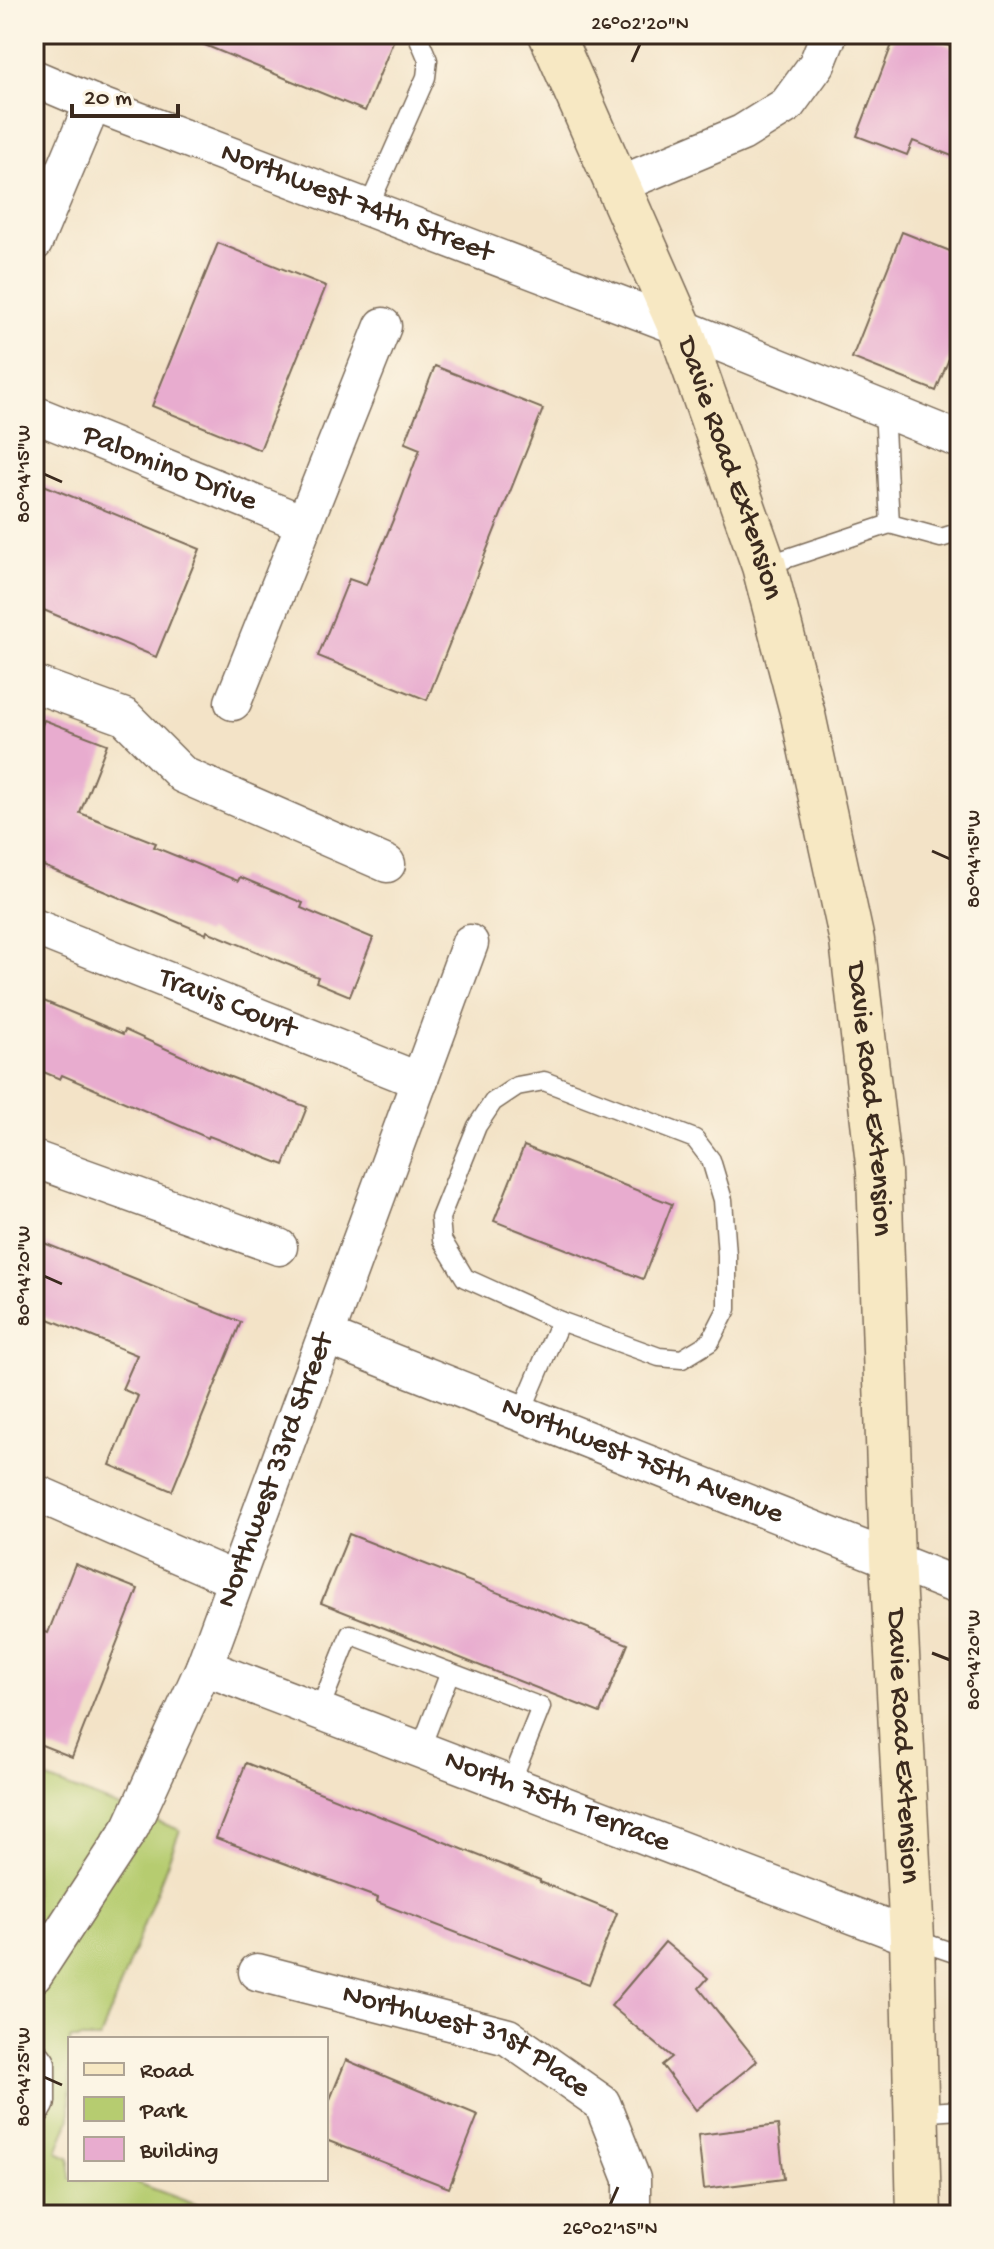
<svg xmlns="http://www.w3.org/2000/svg" width="994" height="2249" viewBox="0 0 994 2249" font-family="'Gochi Hand',sans-serif">
<style>
.green{fill:#b6cc70;stroke:#787b47;stroke-width:2}
.building{fill:#e8accf}
.lines{fill:none;stroke-linecap:round;stroke-linejoin:round}
.service-casing{stroke:#7b6b59;stroke-width:21}
.minor-casing{stroke:#7b6b59;stroke-width:39}
.secondary-casing{stroke:#7b6b59;stroke-width:47}
.service{stroke:#fff;stroke-width:18}
.minor{stroke:#fff;stroke-width:36}
.secondary{stroke:#f7e8c3;stroke-width:44}
.ticks{fill:none;stroke:#3b2a1e;stroke-width:3}
.labels{text-anchor:middle;dominant-baseline:central;stroke-width:6;stroke-linejoin:round;paint-order:stroke}
.street-label{font-size:30px;fill:#3b2a1e;stroke:#fcf5e5}
.neatline{fill:none;stroke:#3b2a1e;stroke-width:3}
.ticks-label{font-size:20px;text-anchor:middle;fill:#3b2a1e}
</style>
<rect width="100%" height="100%" fill="#fcf5e5"/>
<filter id="ink" filterUnits="userSpaceOnUse"><feTurbulence type="fractalNoise" baseFrequency=".0125" numOctaves="2"/><feDisplacementMap in="SourceGraphic" scale="16" xChannelSelector="R" yChannelSelector="G"/><feConvolveMatrix kernelMatrix="1 2 1 2 8 2 1 2 1" color-interpolation-filters="sRGB"/></filter>
<filter id="wash" filterUnits="userSpaceOnUse"><feTurbulence type="fractalNoise" baseFrequency=".006" numOctaves="4" result="noise"/><feDisplacementMap in="SourceGraphic" scale="32" xChannelSelector="R" yChannelSelector="G"/><feGaussianBlur stdDeviation="1.8" result="paint"/><feColorMatrix in="noise" values="0 0 0 0 0 0 0 0 0 0 0 0 0 0 0 0 0 1.4 0 .05"/><feComposite in="paint" operator="in"/></filter>
<g filter="url(#wash)">
<rect width="100%" height="100%" fill="#f3e3c7"/>
<polygon class="green" points="34,1774 180,1830 100,2039 70,2039 70,2118 57,2152 70,2158 70,2179 127,2179 199,2206 198,2215 34,2215"/>
<g id="blocks">
<g class="building">
<polygon points="178,34 396,34 365,111"/>
<polygon points="896,34 918,34 960,50 960,159 913,141 907,155 857,136"/>
<polygon points="902,232 960,255 960,331 936,391 852,358"/>
<polygon points="218,243 326,286 260,450 152,406"/>
<polygon points="435,366 543,409 427,700 318,656 349,579 366,585 398,508 420,449 405,443"/>
<polygon points="34,481 200,549 156,657 34,606"/>
<polygon points="44,720 107,744 80,813 156,843 154,847 238,881 240,877 303,903 301,908 373,938 350,996 316,982 318,977 207,931 206,934 34,862 34,746"/>
<polygon points="34,997 123,1034 125,1030 215,1071 307,1107 284,1165 209,1136 208,1138 62,1075 60,1079 34,1068"/>
<polygon points="524,1146 672,1204 643,1279 494,1221"/>
<polygon points="34,1239 241,1322 172,1491 110,1465 138,1396 122,1389 137,1355 34,1313"/>
<polygon points="349,1534 628,1644 600,1713 321,1603"/>
<polygon points="75,1564 138,1589 72,1757 34,1742 34,1628 48,1633"/>
<polygon points="246,1763 540,1880 540,1882 617,1913 589,1984 377,1902 378,1898 216,1838"/>
<polygon points="665,1942 708,1978 699,1988 757,2061 696,2110 662,2065 672,2057 611,2006"/>
<polygon points="346,2060 478,2115 449,2188 326,2140 326,2109"/>
<polygon points="778,2125 784,2179 704,2189 698,2135"/>
</g>
</g>
</g>
<g filter="url(#ink)">
<use href="#blocks" fill-opacity="0" stroke="#7b6b59" stroke-width="2"/>
<g class="lines">
<defs>
<g id="service">
<polyline points="368,208 426,77 428,60 417,34"/>
<polyline points="884,409 890,524 941,538 960,532"/>
<polyline points="764,566 890,524"/>
<polygon points="544,1081 695,1139 711,1160 723,1200 727,1255 727,1309 710,1342 682,1359 659,1357 560,1321 465,1278 442,1240 440,1218 477,1126 493,1102 517,1086"/>
<polyline points="521,1413 560,1321"/>
<polyline points="319,1711 350,1634 541,1707 510,1785"/>
<polyline points="420,1750 450,1672"/>
<polyline points="913,1939 960,1955"/>
<polyline points="915,2113 960,2110"/>
</g>
<g id="minor">
<path id="s1" d="M34,78L93,103L680,327L960,440"/>
<polyline points="618,185 742,133 787,105 817,64 829,34"/>
<polyline points="34,243 93,103"/>
<path id="s2" d="M34,414L303,523"/>
<polyline points="34,684 125,717 183,775 387,864"/>
<polyline points="233,702 383,326"/>
<path id="s3" d="M34,927L420,1081"/>
<polyline points="34,1159 279,1247"/>
<path id="s4" d="M326,1336L960,1587"/>
<polyline points="34,1492 235,1580"/>
<path id="s5" d="M204,1667L912,1938"/>
<path id="s6" d="M257,1972L508,2037L602,2103L632,2179V2215"/>
<path id="s7" d="M34,1975L131,1827L204,1667L470,943"/>
<polyline points="34,2060 37,2064 37,2102 34,2107"/>
</g>
<g id="secondary">
<path id="s8" d="M551,34L680,327L764,566L803,715L852,941L879,1172L892,1559L912,1938L919,2215"/>
</g>
</defs>
<use href="#service" class="service-casing"/>
<use href="#minor" class="minor-casing"/>
<use href="#secondary" class="secondary-casing"/>
<use href="#service" class="service"/>
<use href="#minor" class="minor"/>
<use href="#secondary" class="secondary"/>
</g>
</g>
<path class="ticks" d="M632,62L640,44M44,474L62,482M932,851L950,859M44,1276L62,1284M932,1653L950,1660M44,2077L62,2085M610,2205L618,2187"/>
<g class="labels">
<g class="street-label">
<text stroke="none"><textPath href="#s1" startOffset="346">Northwest 74th Street</textPath></text>
<text stroke="none"><textPath href="#s2" startOffset="146">Palomino Drive</textPath></text>
<text stroke="none"><textPath href="#s8" startOffset="470">Davie Road Extension</textPath></text>
<text stroke="none"><textPath href="#s3" startOffset="208">Travis Court</textPath></text>
<text stroke="none"><textPath href="#s8" startOffset="1118">Davie Road Extension</textPath></text>
<text stroke="none"><textPath href="#s4" startOffset="340">Northwest 75th Avenue</textPath></text>
<text stroke="none"><textPath href="#s7" startOffset="562">Northwest 33rd Street</textPath></text>
<text stroke="none"><textPath href="#s8" startOffset="1766">Davie Road Extension</textPath></text>
<text stroke="none"><textPath href="#s5" startOffset="378">North 75th Terrace</textPath></text>
<text stroke="none"><textPath href="#s6" startOffset="222">Northwest 31st Place</textPath></text>
</g>
</g>
<rect width="994" height="2249" fill="none" stroke="#fcf5e5" stroke-width="88"/>
<rect x="68" y="2037" width="260" height="144" fill="#fcf5e5" stroke="#afa495" stroke-width="2"/>
<rect x="84" y="2063" width="40" height="12" fill="#f7e8c3" stroke="#afa495" stroke-width="2"/>
<text x="140" y="2077" font-size="24" fill="#3b2a1e">Road</text>
<rect x="84" y="2097" width="40" height="24" fill="#b6cc70" stroke="#afa495" stroke-width="2"/>
<text x="140" y="2117" font-size="24" fill="#3b2a1e">Park</text>
<rect x="84" y="2137" width="40" height="24" fill="#e8accf" stroke="#afa495" stroke-width="2"/>
<text x="140" y="2157" font-size="24" fill="#3b2a1e">Building</text>
<path d="M72 104v12h106v-12" fill="none" stroke="#3b2a1e" stroke-width="4"/>
<text x="84" y="104" font-size="24" fill="#3b2a1e" stroke="#fcf5e5" stroke-width="6" paint-order="stroke">20 m</text>
<rect x="44" y="44" width="906" height="2161" class="neatline"/>
<g class="ticks-label">
<text x="640" y="29">26°02'20"N</text>
<text transform="translate(22 474) rotate(-90)" y="7">80°14'15"W</text>
<text transform="translate(972 859) rotate(-90)" y="7">80°14'15"W</text>
<text transform="translate(22 1276) rotate(-90)" y="7">80°14'20"W</text>
<text transform="translate(972 1660) rotate(-90)" y="7">80°14'20"W</text>
<text transform="translate(22 2077) rotate(-90)" y="7">80°14'25"W</text>
<text x="610" y="2234">26°02'15"N</text>
</g>
</svg>
